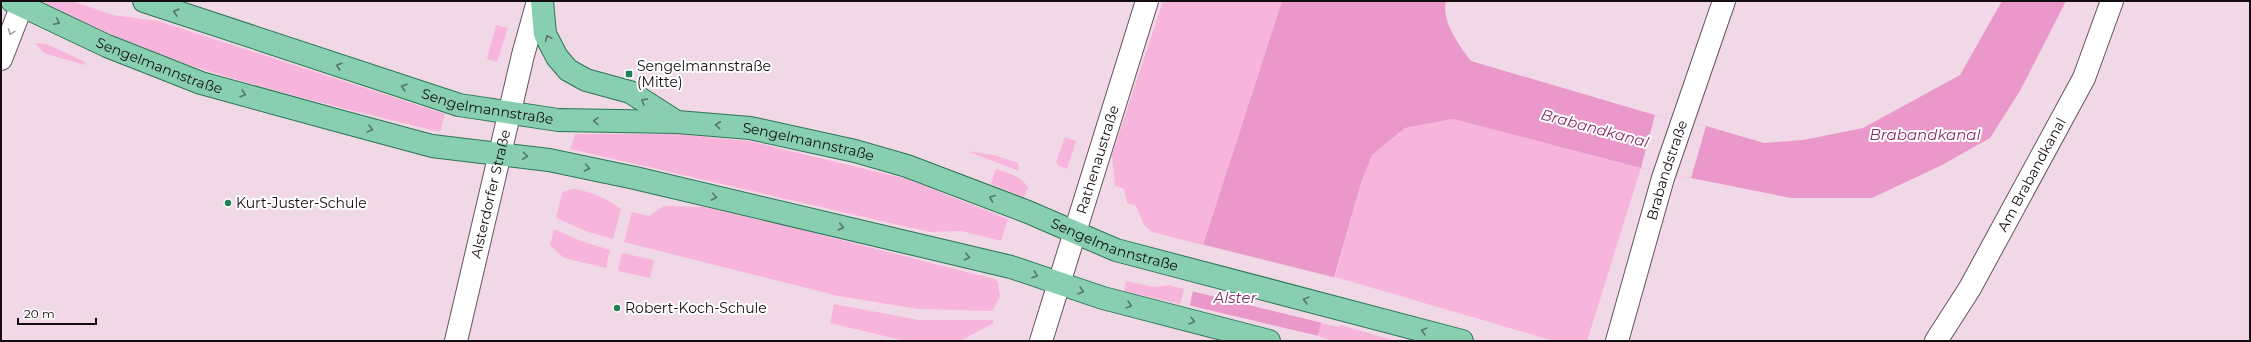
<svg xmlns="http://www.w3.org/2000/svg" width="2251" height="342" viewBox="0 0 2251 342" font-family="Montserrat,sans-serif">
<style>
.green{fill:#f8b5db}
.water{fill:#ea98c9}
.pier{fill:#f1d8e6}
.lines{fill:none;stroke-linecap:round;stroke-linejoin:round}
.street-casing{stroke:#67525e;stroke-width:24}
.secondary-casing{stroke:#67525e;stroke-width:24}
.primary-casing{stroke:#2b7556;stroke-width:24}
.street{stroke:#fff;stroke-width:22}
.secondary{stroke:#fff;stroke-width:22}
.primary{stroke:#88ceb0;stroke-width:22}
.oneway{stroke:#547768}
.oneway2{stroke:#a19ea0}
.poi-dot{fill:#208058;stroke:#fff;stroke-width:1.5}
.labels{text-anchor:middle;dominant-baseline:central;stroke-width:4;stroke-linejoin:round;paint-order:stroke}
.street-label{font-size:14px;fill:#140c11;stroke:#fff}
.poi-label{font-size:14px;fill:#140c11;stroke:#fff;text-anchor:start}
.water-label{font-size:15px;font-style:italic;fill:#872a68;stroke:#fff}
</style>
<rect width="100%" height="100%" fill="#f1d8e6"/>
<g class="green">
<path d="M44,1H72L113,15L158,21L445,114L440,132C362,113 282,94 205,70C150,53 97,28 45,4Z"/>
<polygon points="1163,1 1282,1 1203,245 1152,232 1144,225 1136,206 1127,203 1124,189 1115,186 1112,155"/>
<polygon points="496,25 508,28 497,62 487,59"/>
<polygon points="35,43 47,44 85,62 84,65 44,53"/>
<polygon points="1453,119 1641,168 1587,341 1554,341 1335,277 1361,183 1372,155 1405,128"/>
<polygon points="575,134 676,134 749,141 907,179 1008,219 1001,241 961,231 929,232 570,149"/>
<polygon points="1065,137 1076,141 1067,169 1059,166 1056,162"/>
<polygon points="966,151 994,155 1018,163 1019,171"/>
<path d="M996,169C1008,173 1021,176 1028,187L1024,197L991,184Z"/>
<path d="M573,189C591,191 605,198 621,209L613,239L588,232L556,218L562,192Z"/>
<polygon points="664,206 704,207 806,231 994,279 998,282 1000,297 992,311 918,309 838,296 624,242 632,212 649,216"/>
<polygon points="554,229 581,241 610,250 606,268 564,258 550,245"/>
<polygon points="622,253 654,260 650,278 618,271"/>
<polygon points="1126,281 1154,287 1169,285 1184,289 1180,304 1124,291"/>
<polygon points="834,304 919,320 993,320 994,323 960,341 905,341 830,323"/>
<polygon points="1321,323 1339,327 1340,325 1396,341 1333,341 1317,336"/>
</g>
<path class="water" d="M1282,1H1446C1441,22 1460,46 1471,61L1655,115L1706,126L1764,143L1803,140L1863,128L1960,75L2002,1H2066L2021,89L1990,138L1942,165L1872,198H1791L1641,168L1453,119L1405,128L1372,155L1361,183L1316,341H1182L1203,245Z"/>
<g class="pier">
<polygon points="1655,115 1706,126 1691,178 1641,168"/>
<polygon points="1201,244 1337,278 1323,323 1191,291"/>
<polygon points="1188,305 1319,336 1318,341 1180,341"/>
</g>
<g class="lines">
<defs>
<g id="street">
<polyline points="1,59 22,5"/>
<path id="s1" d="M1041,341L1147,1"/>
<path id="s2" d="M1617,341L1663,178L1724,1"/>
<path id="s3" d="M1936,341L1970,288L2084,78L2112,1"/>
</g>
<g id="secondary">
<path id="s4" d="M456,341L523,55L538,1"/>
</g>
<g id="primary">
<path id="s5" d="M12,1L107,46L201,83L332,119L432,146L549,160L635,178L1011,267L1103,298L1269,341"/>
<path id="s6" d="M144,1L459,105L558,120L677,122L750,128L855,151L907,166L1028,212L1116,250L1462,341"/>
<polyline points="542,1 545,34 557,57 568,70 586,80 630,92 677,122"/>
</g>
</defs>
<use href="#street" class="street-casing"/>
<use href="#secondary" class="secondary-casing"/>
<use href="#primary" class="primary-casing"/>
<use href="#street" class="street"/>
<use href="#secondary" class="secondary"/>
<use href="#primary" class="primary"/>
</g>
<defs><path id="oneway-chevron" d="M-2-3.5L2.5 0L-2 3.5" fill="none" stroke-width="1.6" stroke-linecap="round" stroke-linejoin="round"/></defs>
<g class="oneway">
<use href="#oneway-chevron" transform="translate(176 12) rotate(-162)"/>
<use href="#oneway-chevron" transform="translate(57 22) rotate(26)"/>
<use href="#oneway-chevron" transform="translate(548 38) rotate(-114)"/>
<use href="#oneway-chevron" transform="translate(339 66) rotate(-162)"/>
<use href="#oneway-chevron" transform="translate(404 87) rotate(-162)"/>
<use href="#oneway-chevron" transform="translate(243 94) rotate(16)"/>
<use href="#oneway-chevron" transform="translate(644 101) rotate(-148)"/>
<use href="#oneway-chevron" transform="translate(596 121) rotate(-179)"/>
<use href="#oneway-chevron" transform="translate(718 125) rotate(-174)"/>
<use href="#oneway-chevron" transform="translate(370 129) rotate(15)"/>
<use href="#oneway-chevron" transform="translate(525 156) rotate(7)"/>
<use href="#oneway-chevron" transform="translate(587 168) rotate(12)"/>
<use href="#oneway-chevron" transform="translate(714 197) rotate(13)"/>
<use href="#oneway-chevron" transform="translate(992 198) rotate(-159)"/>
<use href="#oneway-chevron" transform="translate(841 227) rotate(13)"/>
<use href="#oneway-chevron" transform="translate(967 257) rotate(13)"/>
<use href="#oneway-chevron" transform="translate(1035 275) rotate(19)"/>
<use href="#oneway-chevron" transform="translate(1081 291) rotate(18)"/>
<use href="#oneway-chevron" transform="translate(1306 300) rotate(-165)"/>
<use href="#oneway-chevron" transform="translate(1129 305) rotate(15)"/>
<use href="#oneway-chevron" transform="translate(1192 321) rotate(14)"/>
<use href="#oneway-chevron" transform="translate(1424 331) rotate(-165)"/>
</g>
<use class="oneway2" href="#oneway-chevron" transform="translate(11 32) rotate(111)"/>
<g class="poi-dot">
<rect x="625" y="70" width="8" height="8" rx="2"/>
<circle cx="228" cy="203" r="4"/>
<circle cx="617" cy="308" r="4"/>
</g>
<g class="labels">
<g class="street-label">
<text stroke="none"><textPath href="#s5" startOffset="161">Sengelmannstraße</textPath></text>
<text stroke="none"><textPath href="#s6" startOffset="360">Sengelmannstraße</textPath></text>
<text stroke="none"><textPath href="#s6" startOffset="684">Sengelmannstraße</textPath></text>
<text stroke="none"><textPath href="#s1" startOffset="190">Rathenaustraße</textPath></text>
<text stroke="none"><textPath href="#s2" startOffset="178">Brabandstraße</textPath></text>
<text stroke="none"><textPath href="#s3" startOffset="192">Am Brabandkanal</textPath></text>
<text stroke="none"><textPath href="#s4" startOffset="151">Alsterdorfer Straße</textPath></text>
<text stroke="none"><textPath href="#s6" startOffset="1008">Sengelmannstraße</textPath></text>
</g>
<g class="poi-label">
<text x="637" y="66">Sengelmannstraße<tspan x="637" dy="16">(Mitte)</tspan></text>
<text x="236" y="203">Kurt-Juster-Schule</text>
<text x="625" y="308">Robert-Koch-Schule</text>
</g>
<g class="water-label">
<text transform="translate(1595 128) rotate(15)">Brabandkanal</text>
<text x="1925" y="134">Brabandkanal</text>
<text x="1235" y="297">Alster</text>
</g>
</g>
<rect width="2251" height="342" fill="none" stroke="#140c11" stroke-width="4"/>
<path d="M18 318v6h78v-6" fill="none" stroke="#140c11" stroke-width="2"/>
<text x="24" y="318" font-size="12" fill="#140c11" stroke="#ffffff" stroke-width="3" paint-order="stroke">20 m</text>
</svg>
